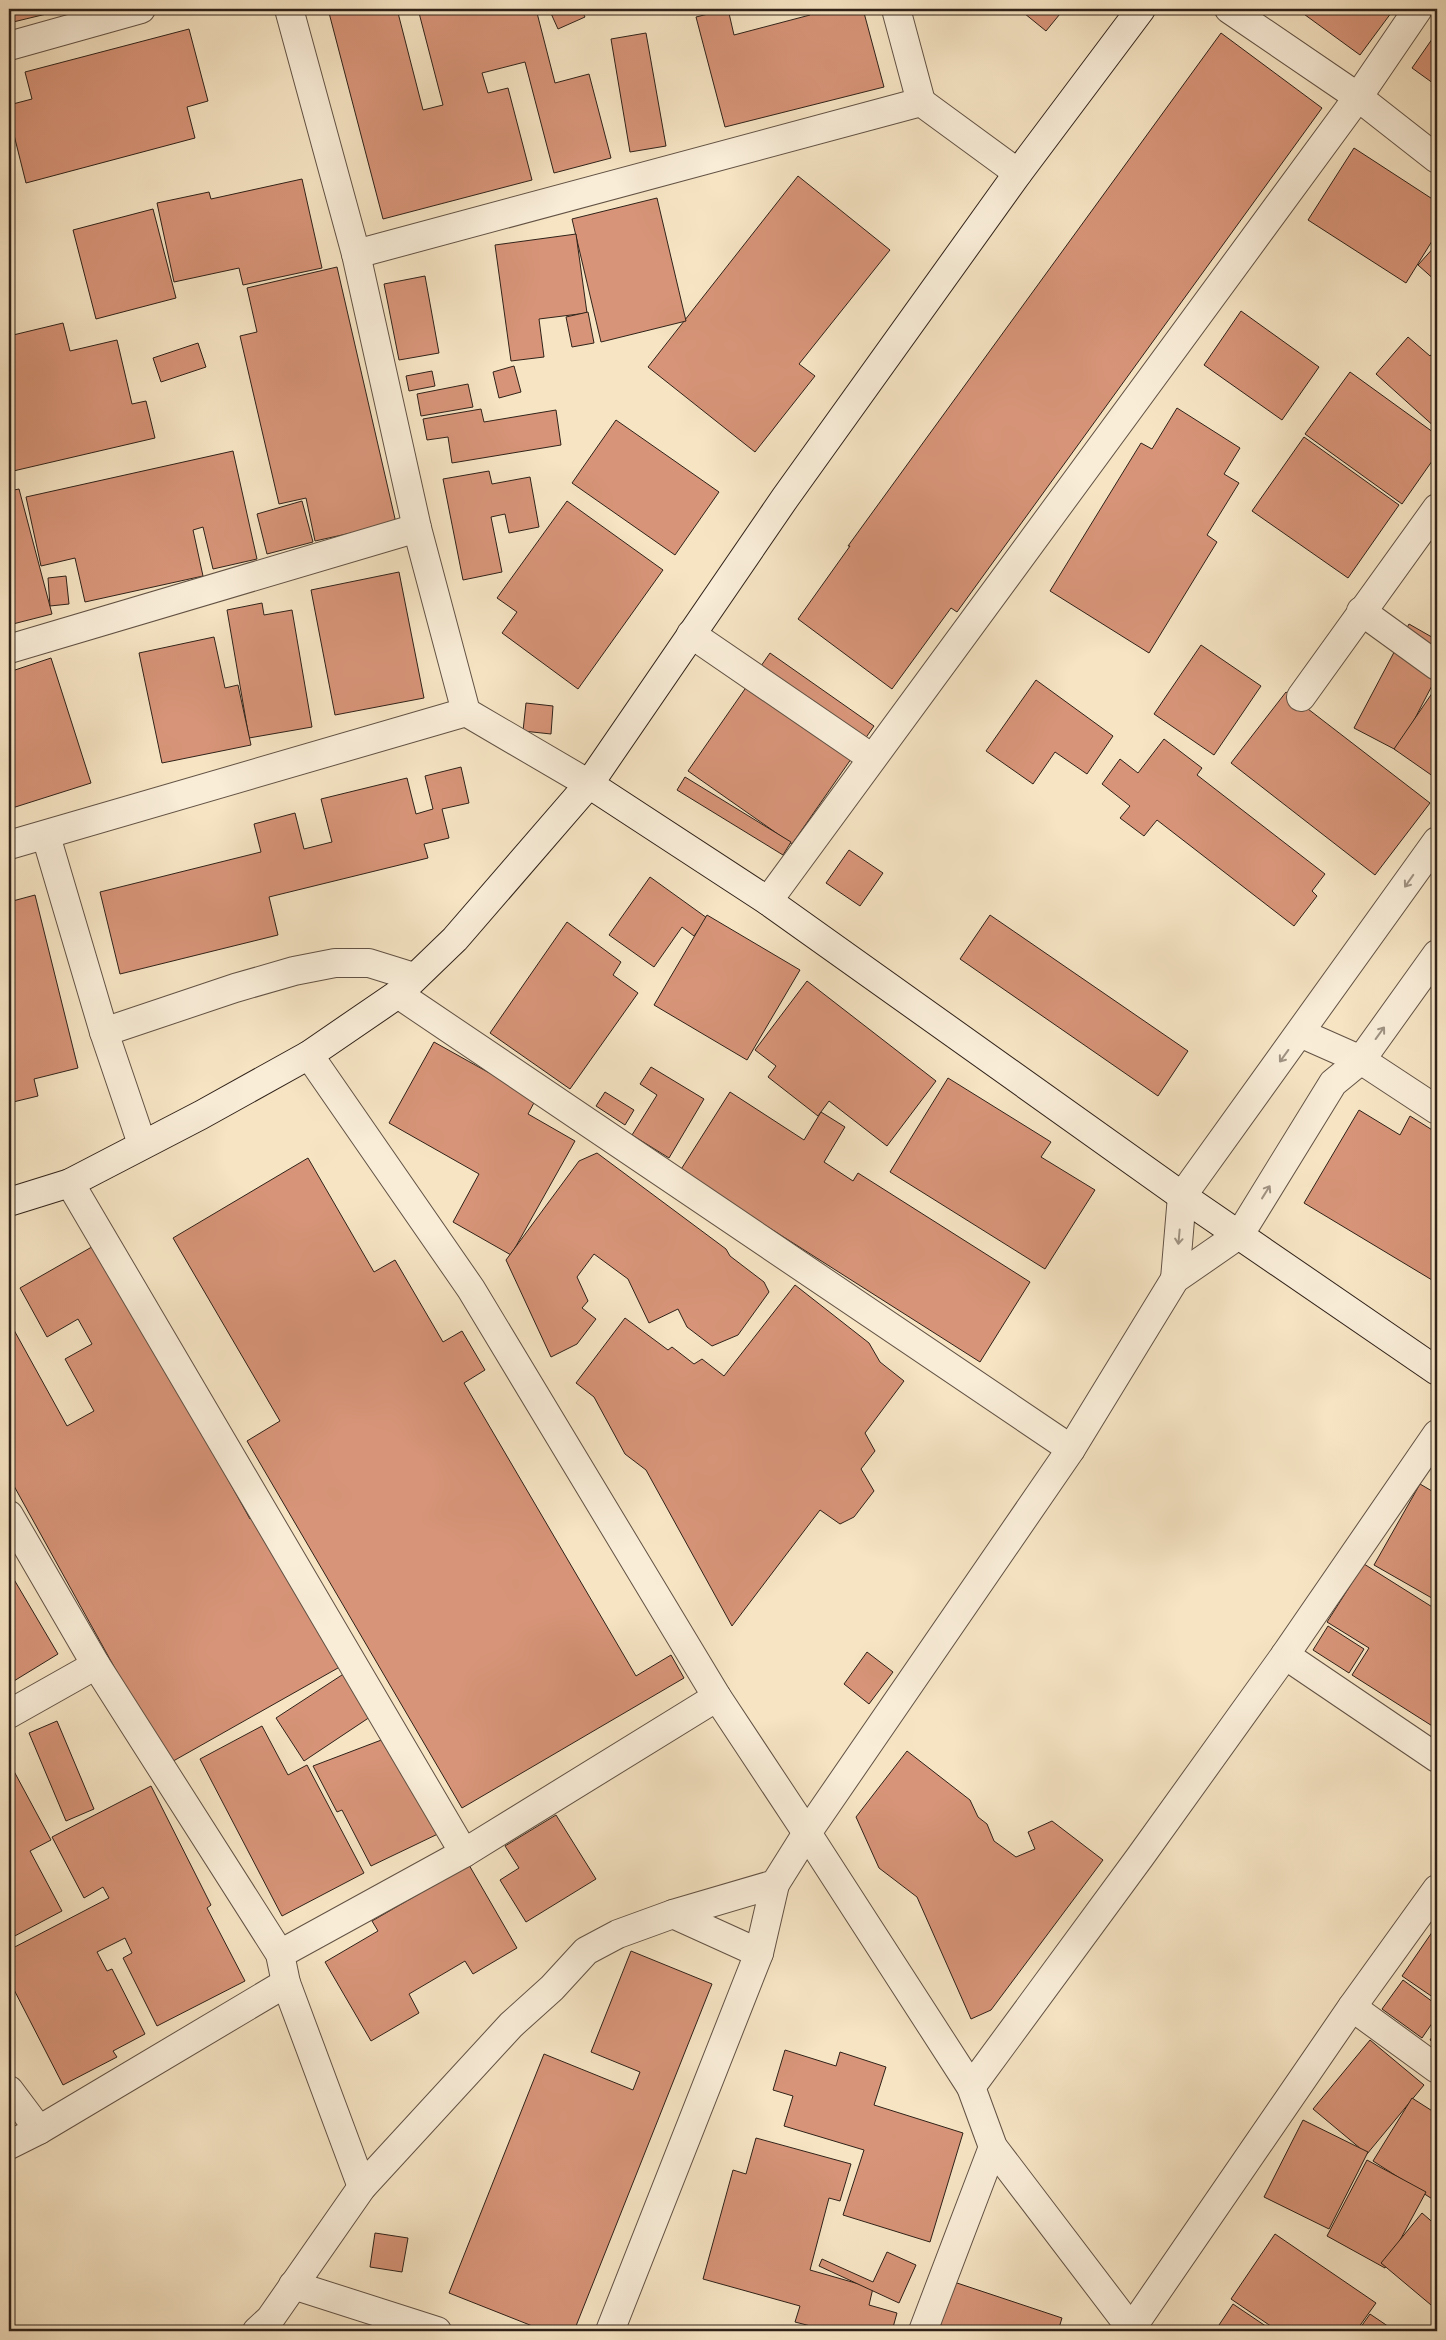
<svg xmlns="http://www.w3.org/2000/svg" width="1446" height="2340" viewBox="0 0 1446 2340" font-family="'Libre Bodoni',serif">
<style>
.building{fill:#d79478;stroke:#302219}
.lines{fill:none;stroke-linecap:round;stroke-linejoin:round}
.street-casing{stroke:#625244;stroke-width:30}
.secondary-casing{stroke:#302219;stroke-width:30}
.street{stroke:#f9edd8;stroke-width:28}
.secondary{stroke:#f9edd8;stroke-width:28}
.oneway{stroke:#9f9282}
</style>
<rect width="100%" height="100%" fill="#f6e4c3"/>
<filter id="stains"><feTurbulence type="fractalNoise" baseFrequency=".004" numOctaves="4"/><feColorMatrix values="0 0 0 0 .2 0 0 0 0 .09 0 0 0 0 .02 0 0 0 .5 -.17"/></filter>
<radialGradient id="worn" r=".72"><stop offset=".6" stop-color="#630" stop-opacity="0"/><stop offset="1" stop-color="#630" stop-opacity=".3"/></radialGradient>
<g class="building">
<polygon points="9,9 67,9 9,23"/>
<polygon points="328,9 397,9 423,110 443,105 418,9 536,9 555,83 589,74 611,158 554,173 525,62 482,73 488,93 508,88 532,180 383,219"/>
<polygon points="549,9 581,9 585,17 558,29"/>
<polygon points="728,9 734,35 810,15 808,9 863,9 884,87 725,127 696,17"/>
<polygon points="1019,9 1064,9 1046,31"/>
<polygon points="1297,9 1394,9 1360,55"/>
<polygon points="189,29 208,101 187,107 195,138 26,183 9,115 9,105 32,99 25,72"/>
<polygon points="1437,32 1437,86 1412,68"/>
<polygon points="646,33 666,146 630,152 611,39"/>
<polygon points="1221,33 1322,108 957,612 951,608 892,689 798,619 850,546 848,546"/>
<polygon points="1354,148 1437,202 1437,233 1406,283 1308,220"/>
<polygon points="798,176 890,250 799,364 815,376 755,452 648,367"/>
<polygon points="302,179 322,268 243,285 239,268 174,282 157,203 209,192 211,199"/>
<polygon points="657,198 686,321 601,342 572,219"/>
<polygon points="153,209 176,298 96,319 73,230"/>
<polygon points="576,234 587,313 539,319 544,357 511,361 495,245"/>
<polygon points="1437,244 1437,282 1418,265"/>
<polygon points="337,267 396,523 315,541 306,498 279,504 240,336 257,332 247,288"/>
<polygon points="425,276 439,353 399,360 384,284"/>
<polygon points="1241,311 1319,367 1282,420 1204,365"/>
<polygon points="588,312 594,343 572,347 566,317"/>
<polygon points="63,323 70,351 117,340 132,404 146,401 155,438 9,472 9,336"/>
<polygon points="1408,337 1430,356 1437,348 1437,429 1376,374"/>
<polygon points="198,343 206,367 161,382 153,358"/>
<polygon points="514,366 521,392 499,398 493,372"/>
<polygon points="432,371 435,386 409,391 406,376"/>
<polygon points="1350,372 1437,435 1437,454 1402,504 1305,434"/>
<polygon points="468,384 473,407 421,416 417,394"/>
<polygon points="1177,408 1240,448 1224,474 1239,483 1207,535 1217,542 1149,653 1050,591 1141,443 1152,449"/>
<polygon points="481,409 484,422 556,410 561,445 452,463 448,437 427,440 423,419"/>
<polygon points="616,420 719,492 675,555 572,483"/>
<polygon points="1304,437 1399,505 1348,578 1252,511"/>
<polygon points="233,451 257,559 213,569 203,527 193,530 203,576 85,602 75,558 41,566 26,497"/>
<polygon points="489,471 492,484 530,477 539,527 509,533 505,514 491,517 502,572 463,580 443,479"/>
<polygon points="19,489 52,614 9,625 9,491"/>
<polygon points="302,501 313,542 267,554 257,514"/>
<polygon points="567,501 663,570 578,689 502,633 517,612 497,598"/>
<polygon points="399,572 424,698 335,715 311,590"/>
<polygon points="66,576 69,604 50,606 48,578"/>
<polygon points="262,603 264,615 292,610 312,727 249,738 227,610"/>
<polygon points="1409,624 1437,640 1437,676 1398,751 1354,728"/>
<polygon points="214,637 225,688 238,685 251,745 162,763 139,653"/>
<polygon points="1201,645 1261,686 1214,755 1154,714"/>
<polygon points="770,653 874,726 792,844 688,771"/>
<polygon points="51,658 91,783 9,809 9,672"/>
<polygon points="1036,680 1113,736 1087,774 1055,752 1033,784 986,751"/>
<polygon points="1437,686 1437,779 1394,749"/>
<polygon points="1286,692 1430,803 1375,875 1231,763"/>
<polygon points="526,703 553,706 551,734 523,731"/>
<polygon points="1164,739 1202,768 1197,775 1325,874 1312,891 1317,896 1294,926 1157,820 1144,836 1120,818 1130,806 1102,784 1120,759 1138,773"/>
<polygon points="461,767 469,803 442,809 449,838 424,844 428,858 269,897 278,935 120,974 100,892 261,852 254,824 295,813 304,849 332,842 321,799 407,778 416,814 433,809 425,776"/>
<polygon points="685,777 791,842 783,855 677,790"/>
<polygon points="849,850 883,873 860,906 826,883"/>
<polygon points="650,877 707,918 694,936 682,927 654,967 609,935"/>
<polygon points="35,895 78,1068 34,1079 38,1096 9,1103 9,902"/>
<polygon points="707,915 800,970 747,1060 654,1005"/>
<polygon points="990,915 1188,1051 1158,1096 960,959"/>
<polygon points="567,922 621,962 613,975 638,993 570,1089 490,1033"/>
<polygon points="807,981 936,1081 887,1146 829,1101 818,1116 768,1077 776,1066 755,1050"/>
<polygon points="434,1042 536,1099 528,1114 575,1141 511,1255 453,1222 479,1174 389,1123"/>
<polygon points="651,1067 704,1099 669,1158 632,1135 657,1095 640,1084"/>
<polygon points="948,1078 1051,1142 1041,1157 1095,1190 1045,1269 890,1172"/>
<polygon points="605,1092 634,1110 625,1125 596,1106"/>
<polygon points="730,1092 804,1140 821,1112 845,1127 824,1162 853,1181 858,1173 1030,1282 980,1362 680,1171"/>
<polygon points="1359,1110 1400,1135 1410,1116 1437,1133 1437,1283 1304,1203"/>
<polygon points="597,1153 726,1249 730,1256 764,1282 769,1292 738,1335 712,1346 687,1327 678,1309 649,1323 628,1279 594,1254 577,1277 588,1301 582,1308 596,1319 577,1344 551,1357 506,1260 579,1161"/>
<polygon points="308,1158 374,1272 395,1260 443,1342 462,1331 485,1370 464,1383 636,1676 671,1655 684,1678 462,1808 247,1441 280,1421 173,1238"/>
<polygon points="97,1244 250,1519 260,1512 345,1664 168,1764 9,1477 9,1321 67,1426 94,1411 65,1359 92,1344 78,1319 47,1337 20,1288"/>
<polygon points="795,1285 869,1343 880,1362 904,1381 865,1433 875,1451 861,1469 874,1491 854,1517 840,1524 820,1510 732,1626 646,1470 625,1454 594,1397 576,1383 625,1318 668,1350 672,1347 694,1364 702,1359 724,1376"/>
<polygon points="1420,1484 1437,1494 1437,1601 1374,1565"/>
<polygon points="1364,1564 1437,1610 1437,1729 1352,1675 1369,1648 1327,1622"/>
<polygon points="9,1571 58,1654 9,1684"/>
<polygon points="1328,1626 1364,1649 1349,1673 1313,1650"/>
<polygon points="867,1652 893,1672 869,1704 844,1684"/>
<polygon points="345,1673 373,1715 304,1761 276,1718"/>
<polygon points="57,1721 94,1809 66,1821 29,1733"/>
<polygon points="262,1726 288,1775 307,1765 364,1873 282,1916 200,1759"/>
<polygon points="384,1739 442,1832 371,1866 342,1810 337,1812 313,1766"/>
<polygon points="907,1751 970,1800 978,1817 987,1824 994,1841 1016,1857 1035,1849 1028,1832 1052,1821 1103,1860 991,2010 971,2019 917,1897 879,1868 856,1817"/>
<polygon points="9,1762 51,1840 30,1851 62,1911 9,1939"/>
<polygon points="151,1786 211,1905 207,1908 245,1981 157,2026 123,1958 132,1953 125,1938 97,1952 107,1971 112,1969 145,2034 113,2051 117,2057 63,2085 9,1980 9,1950 109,1898 103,1887 84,1898 52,1837"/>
<polygon points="556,1815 596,1879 526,1922 500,1880 519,1868 505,1846"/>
<polygon points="469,1865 517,1948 473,1974 465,1961 409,1994 419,2013 371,2041 325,1962 378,1931 372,1921"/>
<polygon points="1437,1925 1437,2000 1402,1976"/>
<polygon points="631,1951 712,1984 574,2331 545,2331 449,2293 544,2054 633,2090 640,2072 591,2052"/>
<polygon points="1403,1980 1437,2005 1437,2016 1422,2038 1382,2009"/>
<polygon points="1437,2029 1437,2045 1430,2040"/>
<polygon points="1370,2040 1424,2085 1367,2154 1313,2109"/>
<polygon points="785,2050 836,2066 840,2052 886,2067 874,2105 963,2133 930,2242 843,2215 864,2150 784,2126 793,2096 773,2090"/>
<polygon points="1412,2098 1437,2114 1437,2202 1373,2161"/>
<polygon points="1303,2120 1368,2152 1329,2229 1264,2197"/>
<polygon points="756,2138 851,2164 840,2201 829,2198 810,2270 873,2288 869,2305 897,2313 892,2331 830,2331 795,2322 800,2306 703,2279 733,2170 746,2174"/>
<polygon points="1367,2160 1426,2192 1385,2268 1327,2236"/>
<polygon points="1422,2213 1437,2226 1437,2310 1381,2263"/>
<polygon points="375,2233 408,2238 402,2272 370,2267"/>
<polygon points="1275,2234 1376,2303 1356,2331 1278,2331 1231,2299"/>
<polygon points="887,2252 916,2265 899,2303 819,2266 822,2259 873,2282"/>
<polygon points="951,2281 1062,2318 1058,2331 935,2331"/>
<polygon points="1233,2304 1273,2331 1215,2331"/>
<polygon points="1370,2314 1395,2331 1358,2331"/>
</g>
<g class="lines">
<defs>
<g id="street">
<polyline points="289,9 356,254 417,528 466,712 589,784"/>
<polyline points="896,9 921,102"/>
<polyline points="1229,9 1358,97 1437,159"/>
<polyline points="9,46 141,9"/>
<polyline points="356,254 921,102 1018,173"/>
<polyline points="1361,611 1437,666"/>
<polyline points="691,634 872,758"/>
<polyline points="9,649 417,528"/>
<polyline points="1301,697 1437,508"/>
<polyline points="46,836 104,1032 142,1144"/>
<polyline points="9,845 466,712"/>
<polyline points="768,901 1358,97 1418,9"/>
<polyline points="398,994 1071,1449"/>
<polyline points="104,1032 235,988 294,971 335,963 369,963 414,977"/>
<polyline points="1300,1033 1361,1060 1437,1110"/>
<polyline points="309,1055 471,1289 717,1697 807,1833 971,2087 993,2147 1133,2331"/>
<polyline points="70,1183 464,1853"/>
<polyline points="1175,1279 1182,1196 1437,841"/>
<polyline points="1437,1434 1285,1655 1437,1758"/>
<polyline points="9,1515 96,1665 280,1954 286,1983 362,2187"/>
<polyline points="9,1714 96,1665"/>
<polyline points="673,1914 759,1953"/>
<polyline points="280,1954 464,1853 717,1697"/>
<polyline points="1352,2007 1437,2069"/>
<polyline points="971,2087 1140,1857 1285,1655"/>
<polyline points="9,2090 39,2130"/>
<polyline points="9,2145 39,2130 286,1983"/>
<polyline points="293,2285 437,2331"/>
<polyline points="1131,2329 1352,2007 1437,1889"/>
<polyline points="257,2331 270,2319 362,2187 511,2025 552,1988 586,1951 618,1934 673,1914 775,1884 807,1833 1071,1449 1175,1279 1240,1234 1333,1083 1361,1060 1437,954"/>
<polyline points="610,2331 759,1953 775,1884"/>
<polyline points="923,2331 993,2147"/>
</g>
<g id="secondary">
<polyline points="1141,9 1018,173 785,498 589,784 768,901 1182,1196 1437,1371"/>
<polyline points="9,1202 70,1183 201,1115 309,1055 398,994 455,939 589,784"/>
</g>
</defs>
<use href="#street" class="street-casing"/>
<use href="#secondary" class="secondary-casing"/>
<use href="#street" class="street"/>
<use href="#secondary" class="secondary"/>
</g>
<defs><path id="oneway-shaft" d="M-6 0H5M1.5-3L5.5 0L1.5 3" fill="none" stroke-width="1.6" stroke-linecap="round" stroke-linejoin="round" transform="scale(1.25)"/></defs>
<g class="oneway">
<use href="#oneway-shaft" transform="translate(1409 881) rotate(125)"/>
<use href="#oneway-shaft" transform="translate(1380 1033) rotate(-54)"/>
<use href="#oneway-shaft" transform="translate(1284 1056) rotate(126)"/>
<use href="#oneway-shaft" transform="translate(1266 1192) rotate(-58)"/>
<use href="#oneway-shaft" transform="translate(1179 1237) rotate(95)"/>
</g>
<rect width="1446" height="2340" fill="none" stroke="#f6e4c3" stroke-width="30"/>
<rect x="10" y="10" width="1426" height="2320" fill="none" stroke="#302219" stroke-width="2.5"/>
<rect x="15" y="15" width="1416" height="2310" fill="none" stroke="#302219"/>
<rect width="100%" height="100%" filter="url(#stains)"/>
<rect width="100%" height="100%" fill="url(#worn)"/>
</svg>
